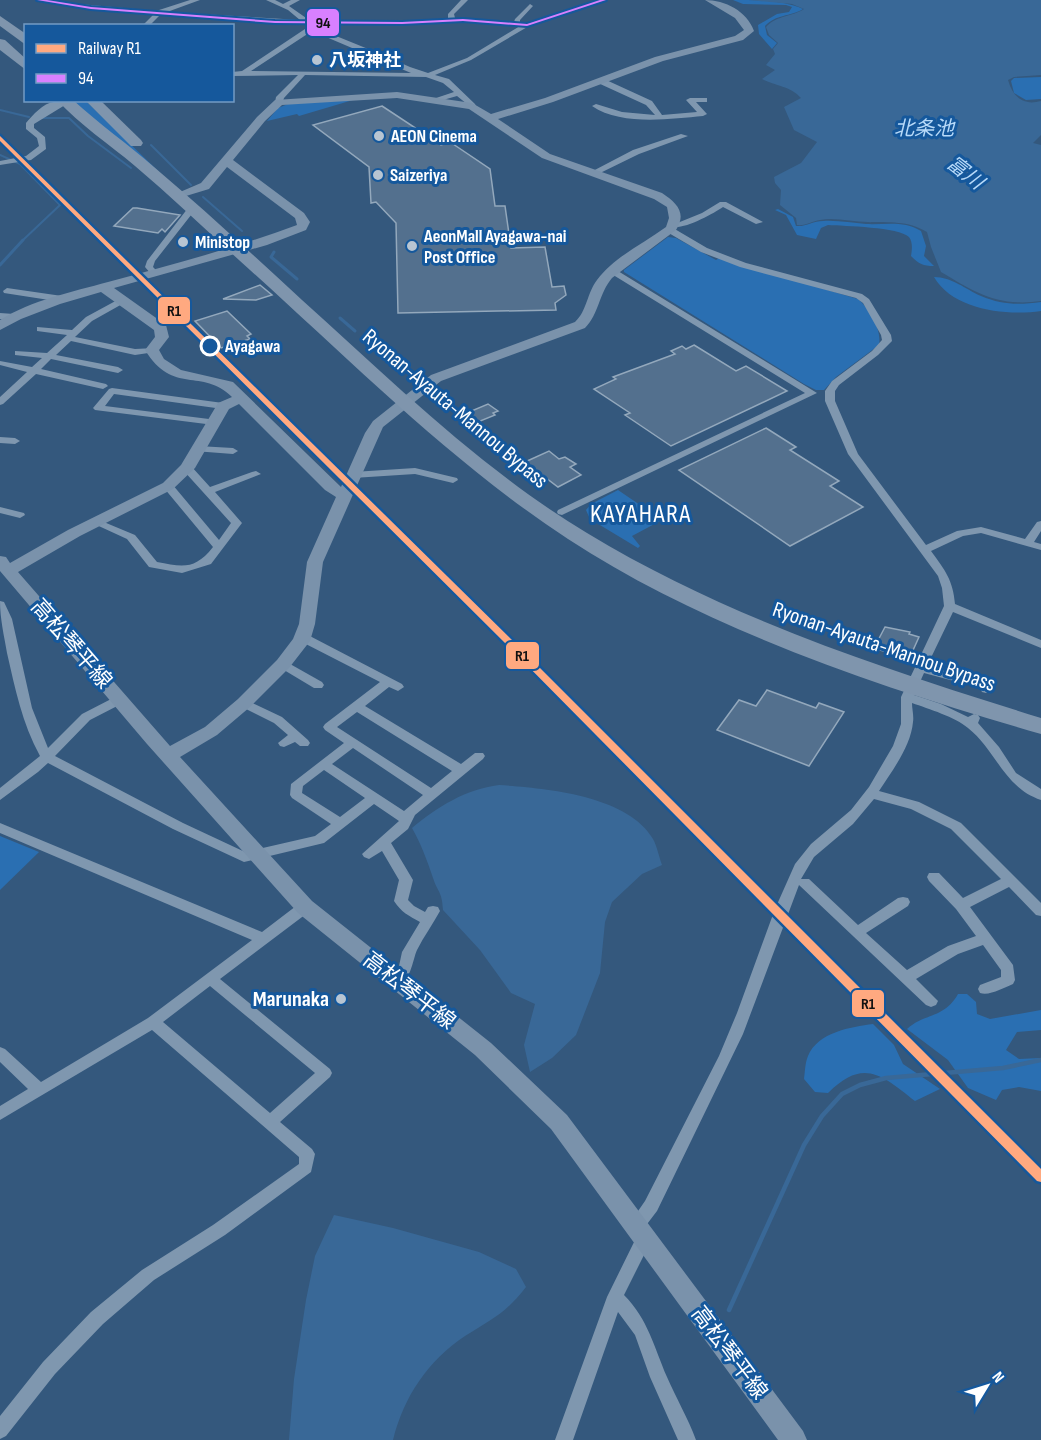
<svg xmlns="http://www.w3.org/2000/svg" width="1041" height="1440" viewBox="0 0 1041 1440" font-family="'Sofia Sans Condensed','Noto Sans JP',sans-serif">
<style>
.green{fill:#2a6fb2}
.water{fill:#396897}
.lines{fill:none;stroke-linecap:round;stroke-linejoin:round}
.stream-far2{stroke:#396897;stroke-width:2}
.stream-far1{stroke:#396897;stroke-width:3}
.stream{stroke:#396897;stroke-width:4.5}
.building{fill:#53708e;stroke:#93a8bc;stroke-width:1.5}
.street{fill:#7f97af;fill-rule:evenodd}
.secondary{fill:#7a92ab;fill-rule:evenodd}
.highway{fill:#7f95ad;fill-rule:evenodd}
.bus-1-casing{stroke:#15589c;stroke-width:4}
.bus-1{fill:#d880ff;fill-rule:evenodd}
.rail-1-casing{stroke:#15589c;stroke-width:5}
.rail-1{fill:#ffa980;fill-rule:evenodd}
.poi-dot{fill:#b8c5d2;stroke:#15589c;stroke-width:2}
.stop-dot{fill:#15589c;stroke:#fff;stroke-width:3}
.labels{text-anchor:middle;dominant-baseline:central;stroke-width:6;stroke-linejoin:round;paint-order:stroke}
.far-poi-label{font-size:18px;font-weight:bold;fill:#fff;stroke:#15589c;text-anchor:start}
.far-stop-label{font-size:18px;font-weight:bold;fill:#fff;stroke:#15589c;text-anchor:start}
.far-water-label{font-size:20px;font-style:italic;fill:#b8daf9;stroke:#15589c}
.street-label{font-size:22px;fill:#fff;stroke:#15589c}
.poi-label{font-size:22px;font-weight:bold;fill:#fff;stroke:#15589c;text-anchor:end}
.quarter-label{font-size:26px;letter-spacing:1.5px;fill:#fff;stroke:#15589c}
.line-badge{stroke:#15589c;stroke-width:2}
.pale-badge-label{font-size:16px;text-anchor:middle;font-weight:bold;fill:#111}
</style>
<rect width="100%" height="100%" fill="#34587d"/>
<g class="green">
<path d="M733,0C755,0 783,0 803,9C790,17 776,14 765,26L767,35L777,43L772,49L759,34L758,25L777,14L789,12L792,7L786,5L743,4Z"/>
<polygon points="1041,77 1041,99 1026,100 1014,93 1011,81 1014,78"/>
<polygon points="353,100 299,116 297,114 267,121 278,108 288,104"/>
<polygon points="69,101 86,101 192,204"/>
<path d="M778,209L793,217L796,226C806,227 813,221 823,221C837,220 852,223 866,224C886,225 903,220 921,231L926,246L924,256L934,266C923,266 919,264 911,256C912,250 913,242 909,237C899,227 844,226 828,225L821,228L816,239L797,235L786,215L775,210Z"/>
<path d="M668,237L676,238L716,260L719,258L858,299C870,309 882,330 879,345L836,377L824,390H816L804,384L624,272V270Z"/>
<path d="M934,277C952,277 965,289 981,296C1002,305 1019,305 1041,302V311C1006,316 953,310 934,277Z"/>
<polygon points="618,490 662,520 632,536 640,546 638,548 590,519 586,510 591,504"/>
<polygon points="0,836 39,852 0,890"/>
<path d="M958,994H967L976,1002L977,1014L990,1019L1041,1010V1030L1017,1032L1006,1050L1019,1059L1041,1058V1091L1019,1087L1002,1090L996,1100L968,1088L948,1060L907,1029C924,1013 944,1019 958,994Z"/>
<path d="M873,1024L894,1045L903,1064L940,1089L915,1101C881,1074 863,1058 828,1093L815,1092L804,1079C805,1072 805,1063 808,1056C818,1032 851,1027 873,1024Z"/>
</g>
<g class="water">
<path d="M749,0H1041V75L1014,77L1008,80C1013,97 1023,106 1041,101V135L1033,143L1041,145V301C998,307 976,293 941,272L931,247L927,232C907,220 890,223 868,222C852,222 835,217 820,220C812,221 806,226 797,225L796,218L780,205L781,190L775,183L774,177L801,163L817,142L794,130L784,107L801,98C791,86 775,86 762,79L775,70L766,65L775,54L773,49L778,43L769,35L766,27C777,15 792,17 804,9L792,4Z"/>
<path d="M499,785C544,788 628,795 653,839C657,846 659,857 662,865L642,874L612,902L605,922L600,973L576,1035L552,1058L530,1072L524,1045L535,1004L511,993L480,950L443,910C442,891 438,893 433,878C427,860 421,844 412,828C437,807 466,789 499,785Z"/>
<path d="M334,1215L393,1228L479,1252L516,1269L526,1287C505,1314 492,1319 465,1336C428,1361 404,1396 393,1440H289L294,1379L306,1300L315,1256Z"/>
</g>
<g class="lines">
<g class="stream-far2">
<polyline points="0,110 29,117"/>
<polyline points="42,118 69,118 88,136 131,168"/>
<polyline points="151,145 191,185"/>
<polyline points="0,155 20,164 60,205 22,241"/>
<polyline points="203,197 242,231"/>
</g>
<g class="stream-far1">
<polyline points="274,252 271,257 297,279"/>
<polyline points="0,265 23,240"/>
<polyline points="340,318 355,331"/>
</g>
<polyline class="stream" points="729,1310 804,1145 822,1116 842,1094 860,1085 886,1078 1003,1068 1041,1060"/>
</g>
<g class="building">
<polygon points="382,106 441,145 450,142 490,169 495,206 505,206 511,248 545,247 552,287 564,286 566,295 555,303 556,310 398,313 396,223 376,202 371,203 369,167 313,125"/>
<polygon points="133,208 137,208 180,215 165,232 162,229 158,233 114,226"/>
<polygon points="260,285 272,295 256,300 223,299"/>
<polygon points="227,311 251,334 247,336 250,339 221,348 195,321"/>
<polygon points="694,345 736,371 746,366 787,391 671,446 625,415 630,413 594,389 616,379 613,377 675,354 671,351 682,346 686,349"/>
<polygon points="488,404 498,411 493,413 495,415 473,424 462,415"/>
<polygon points="766,428 796,447 790,450 839,481 830,486 863,507 790,546 679,470"/>
<polygon points="549,451 559,459 565,457 576,464 570,467 581,475 558,487 525,462"/>
<polygon points="885,627 910,632 909,634 919,637 909,659 874,648"/>
<polygon points="767,690 816,708 819,703 844,712 809,766 717,730 739,700 756,706"/>
</g>
<g class="lines">
<g class="street">
<path d="M36,0L156,11L190,0H200L167,12L300,20L288,10L266,0H275L283,4L291,0H300L289,6L309,20L402,21L448,19V14L461,0H468L454,14L455,18L514,22L515,19L530,4L533,6L520,20V22L527,23L597,0H607L529,26L471,60L435,75L449,79L475,104L476,106L472,108L457,96L436,102V98L454,92L443,83L426,77L305,75L284,98L282,104H279L275,102L276,97L298,75L232,76V72L242,71L308,27L306,24H275L160,15L149,26H142L153,15L91,10ZM463,22L520,26L467,58L428,73L410,67L378,53L314,27V24L402,25ZM312,31L411,73L251,71Z"/>
<path d="M598,79H604L652,101L662,115L697,112L686,100L690,98H707V102H696L707,114L703,116C670,119 621,126 592,106L596,104L622,112L655,115L646,105L598,83Z"/>
<path d="M63,100L70,102L34,124V128L45,137L46,149L31,160L0,165V161L26,156L39,146L37,138L26,129V123C33,115 43,103 54,102C58,102 61,102 63,100Z"/>
<polygon points="681,134 688,136 639,154 596,175 589,173 633,150"/>
<path d="M720,202H726L763,222L756,224L723,207C713,214 680,232 670,226L702,213Z"/>
<polygon points="188,208 195,210 155,261 153,267 158,272 157,274 151,274 145,267 147,261"/>
<path d="M667,228H673L707,248L746,263L862,294L869,299L891,335L892,341L878,355L839,385L835,391V401L858,454L926,545L957,531L981,527L1025,539L1037,522L1041,521V531L1034,542L1041,544V550L981,533L963,536L931,551C945,570 953,580 955,604L1041,640V648L953,612L927,666L991,683L992,689L986,693L982,692L980,688L924,673L914,695L941,704L968,717L974,714L978,715L980,718L978,723L999,747L1016,773L1041,789V800C1004,788 996,750 968,728C955,717 929,709 912,703C912,709 914,716 913,722C911,746 892,771 879,791L919,802L961,823L1041,903V916L1036,915L1009,887L970,907L1013,965L1015,980L1013,984C1003,988 990,996 980,993L978,989L980,985L1001,977V970L983,945L958,954L916,979L938,1001L936,1005L931,1007L926,1005L799,885L743,1034L657,1211L641,1232L635,1234L629,1232L627,1227L645,1201L719,1056L737,1013L775,909L795,864L811,844L851,810L869,787L893,746L901,724V697L944,606L942,588L938,576L848,454L825,401V391L832,381L872,351L882,340L881,335L863,303L856,298L740,267L701,252L667,232ZM874,799L911,809L951,829L1001,879L963,898L939,873H929L927,877L929,881L956,909L976,936L948,946L907,970L866,933L908,906L910,902L908,898L903,897L898,898L858,925L809,879H801L814,857L853,824Z"/>
<polygon points="613,268 817,393 562,515 558,514 557,512 558,510 805,393 610,273 609,271"/>
<polygon points="7,288 62,296 66,299 62,302 4,293 3,291"/>
<polygon points="121,298 124,299 124,303 92,321 75,337 135,349 155,348 155,352 135,355 71,341 56,355 118,367 123,370 118,373 51,359 41,369 106,384 108,386 103,389 36,374 3,404 0,405 0,397 27,372 0,365 0,361 32,367 42,358 15,355 15,351 47,353 67,335 37,331 37,327 72,330 86,317"/>
<polygon points="0,313 14,314 18,317 14,320 0,319"/>
<polygon points="112,388 223,403 228,406 223,409 114,394 105,406 217,420 217,424 214,425 95,410 93,408 109,389"/>
<polygon points="0,437 15,438 20,441 15,444 0,443"/>
<polygon points="198,446 233,448 238,451 233,454 194,451 193,449"/>
<path d="M187,465L191,466L210,487L252,472L256,471L261,474L215,492L242,523L211,564L182,573L149,567L127,539L90,522L95,519L99,520L135,535L157,562C183,567 195,570 213,547L164,488V484H172L219,540L231,523L183,470L182,468Z"/>
<polygon points="415,468 457,478 458,480 453,483 415,474 353,478 348,475 353,472"/>
<polygon points="0,507 24,513 25,515 20,518 0,513"/>
<path d="M0,601L4,602L12,619L32,708L48,748L82,714L115,697L119,696L125,700L123,703L90,720L55,756L183,823L245,852L315,836L331,824L292,798L290,795L291,784L344,743L325,730L323,727L325,724L380,682L298,640L296,637L298,634H306L402,684L404,687L398,691L389,687L365,706L461,764L475,753H483L485,756L483,759L415,815L408,829L391,843L413,880L408,900L414,906L425,912L428,907L433,906L438,907L440,911C433,924 424,936 417,950C412,961 410,990 391,984L389,980L399,966L402,952L420,922C409,916 401,912 394,901L399,880L382,851L369,859L364,857L362,854L399,821L374,804L324,843L244,862L173,829L48,763L38,772L0,800V788L40,756C22,723 15,688 7,653C4,635 0,619 0,601ZM357,712L452,771L431,788L337,727ZM353,748L423,795L404,811L332,764ZM324,770L365,798L340,817L302,793L303,786Z"/>
<polygon points="283,660 322,682 324,685 322,688 314,688 279,667 277,664 279,661"/>
<polygon points="244,699 282,717 308,740 310,743 308,746 300,746 295,742 284,747 280,746 278,743 288,735 274,723 240,706 238,703"/>
<path d="M0,823L262,932L300,903L305,902L310,903L312,907L310,911L220,979L330,1069L332,1073L330,1077L280,1122L312,1149L315,1154L311,1172L225,1235L154,1280L103,1324L55,1374L6,1436L0,1439V1416L43,1362L91,1312L142,1270L213,1225L299,1164V1157L152,1030L0,1120V1106L28,1089L0,1062V1047L5,1049L41,1082L148,1018L252,940L0,833ZM210,986L315,1073L270,1113L163,1022Z"/>
<path d="M644,1232L650,1234L652,1239L624,1295C648,1319 654,1347 667,1377C676,1398 688,1418 696,1440H678L650,1377L635,1335L618,1312L573,1440H555L607,1297L638,1234Z"/>
</g>
<path class="secondary" d="M705,0C725,0 747,11 754,31L743,40L663,61L553,102L498,119L550,154L662,193C677,203 687,213 676,230L612,278C599,293 599,314 585,328L441,381L383,427L323,562L315,624L310,641L289,668L250,707L217,735L180,757L312,901L491,1043L567,1115L803,1431L807,1440H778L551,1129L475,1055L298,913L147,744L0,571V556L6,557L10,563L68,530L163,483L181,465L218,403L232,397C202,367 173,396 145,350L155,337L154,330L101,292L60,304L21,319L0,330V320C32,300 72,292 108,282C171,265 235,248 297,225L295,218L227,167L209,189L186,196L180,192L201,183L257,117L275,100L397,92L472,103L491,114L545,98L655,57L735,36L744,30L735,18ZM397,98L469,109L542,158L654,199L667,207L669,218L666,227C643,244 614,257 597,280C587,293 587,311 575,322L431,375L373,421L365,433L341,487L233,382L181,370L164,359L159,350L169,337L166,325L114,288L267,245L306,230L310,222L304,213L233,160L265,121L282,105ZM239,404L325,490L336,497L307,562L299,624L293,639L277,660L238,699L205,727L170,746L18,572L80,536L173,489L195,468L229,409Z"/>
<g class="highway">
<polygon points="0,16 26,34 26,45 0,26"/>
<polygon points="0,39 5,40 26,59 26,70 0,50"/>
<path d="M57,100H73C99,124 128,144 154,167C205,210 253,255 302,300C393,382 482,470 587,533C729,619 884,669 1041,718V734C885,689 705,629 568,539C452,463 353,363 250,270C211,235 174,199 135,166C109,144 80,125 57,100Z"/>
<polygon points="85,100 100,100 141,140 143,143 141,146 131,146"/>
</g>
<defs>
<polygon id="bus-1" points="37,0 47,0 91,7 275,21 402,22 463,19 527,24 600,0 606,0 527,26 463,21 402,24 275,23 91,9"/>
</defs>
<use href="#bus-1" class="bus-1-casing"/>
<use href="#bus-1" class="bus-1"/>
<defs>
<polygon id="rail-1" points="0,136 513,641 1041,1169 1041,1182 1037,1181 507,645 0,141"/>
</defs>
<use href="#rail-1" class="rail-1-casing"/>
<use href="#rail-1" class="rail-1"/>
</g>
<g class="poi-dot">
<circle cx="317" cy="60" r="6"/>
<circle cx="379" cy="136" r="6"/>
<circle cx="378" cy="175" r="6"/>
<circle cx="183" cy="242" r="6"/>
<circle cx="412" cy="246" r="6"/>
<circle cx="341" cy="999" r="6"/>
</g>
<circle class="stop-dot" cx="210" cy="346" r="9"/>
<g class="labels">
<g class="far-poi-label">
<text x="329" y="60">八坂神社</text>
<text x="391" y="136">AEON Cinema</text>
<text x="390" y="175">Saizeriya</text>
<text x="424" y="236">AeonMall Ayagawa-nai<tspan x="424" dy="21">Post Office</tspan></text>
<text x="195" y="242">Ministop</text>
</g>
<g class="far-stop-label">
<text x="225" y="346">Ayagawa</text>
</g>
<g class="far-water-label">
<text x="924" y="129">北条池</text>
<text transform="translate(965 173) rotate(38)">富川</text>
</g>
<g class="street-label">
<text transform="translate(455 409) rotate(40)">Ryonan-Ayauta-Mannou Bypass</text>
<text transform="translate(71 644) rotate(49)">高松琴平線</text>
<text transform="translate(884 647) rotate(19)">Ryonan-Ayauta-Mannou Bypass</text>
<text transform="translate(409 991) rotate(38)">高松琴平線</text>
<text transform="translate(729 1353) rotate(53)">高松琴平線</text>
</g>
<g class="poi-label">
<text x="329" y="999">Marunaka</text>
</g>
<g class="quarter-label">
<text x="641" y="514">KAYAHARA</text>
</g>
</g>
<g class="line-badge">
<rect x="306" y="8" width="34" height="29" rx="6" fill="#d880ff"/>
<rect x="157" y="296" width="34" height="29" rx="6" fill="#ffa980"/>
<rect x="505" y="641" width="35" height="29" rx="6" fill="#ffa980"/>
<rect x="851" y="989" width="34" height="29" rx="6" fill="#ffa980"/>
</g>
<g class="pale-badge-label">
<text x="323" y="28">94</text>
<text x="174" y="316">R1</text>
<text x="522" y="661">R1</text>
<text x="868" y="1009">R1</text>
</g>
<rect x="24" y="24" width="210" height="78" fill="#15589c" stroke="#739bc4" stroke-width="1.5"/>
<rect x="36" y="44" width="30" height="9" fill="#ffa980" stroke="#739bc4" stroke-width="1.5"/>
<text x="78" y="54" font-size="18" fill="#ffffff">Railway R1</text>
<rect x="36" y="74" width="30" height="9" fill="#d880ff" stroke="#739bc4" stroke-width="1.5"/>
<text x="78" y="84" font-size="18" fill="#ffffff">94</text>
<g transform="translate(987 1386) rotate(52)" stroke="#15589c" stroke-width="4.5" paint-order="stroke">
<path d="M0-4.5L10 22L0 15L-10 22Z" fill="#ffffff"/>
<text y="-9" font-size="16" font-weight="bold" text-anchor="middle" fill="#ffffff">N</text>
</g>
</svg>
